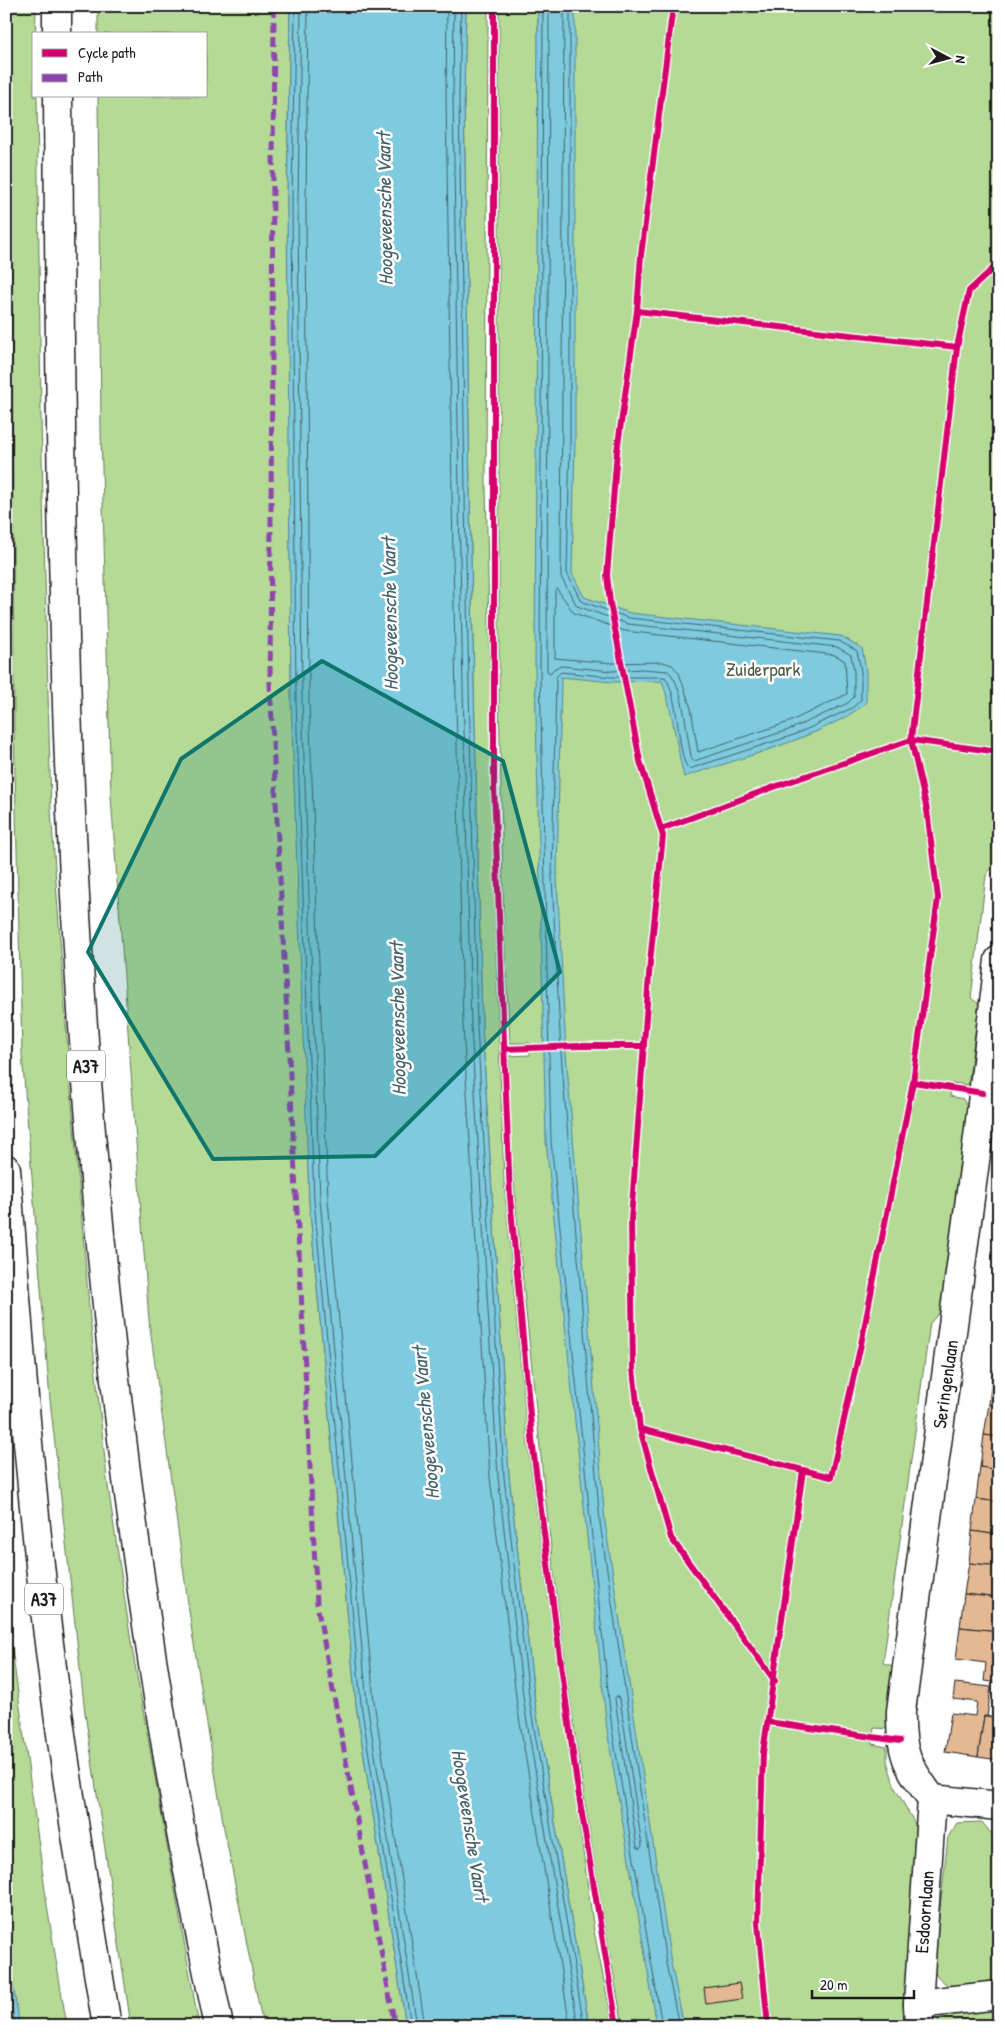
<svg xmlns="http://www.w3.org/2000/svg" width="1005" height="2032" viewBox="0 0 1005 2032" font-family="'Patrick Hand',sans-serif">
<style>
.green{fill:#b4da96;stroke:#687b59}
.water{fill:#7ecade;stroke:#578490}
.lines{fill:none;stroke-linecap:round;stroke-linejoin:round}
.shore{stroke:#43626a;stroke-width:1}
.building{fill:#e3b893;stroke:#1c1c1c}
.minor-casing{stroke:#1c1c1c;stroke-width:31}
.highway-casing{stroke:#1c1c1c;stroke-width:31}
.minor{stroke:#fff;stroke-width:28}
.highway{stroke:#fff;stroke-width:28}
.quiet{stroke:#8e44ad;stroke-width:5;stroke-dasharray:10 5;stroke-linecap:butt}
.cycleway-casing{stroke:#fff;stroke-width:9}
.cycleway{stroke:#d6006c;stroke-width:6}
.marked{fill:#0f766e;fill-opacity:0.2;stroke:#0f766e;stroke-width:4;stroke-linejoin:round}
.labels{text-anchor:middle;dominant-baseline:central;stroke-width:5;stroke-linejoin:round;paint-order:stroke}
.shield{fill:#fff;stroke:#606060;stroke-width:1}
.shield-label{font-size:18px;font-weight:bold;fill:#1c1c1c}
.park-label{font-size:19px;fill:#515e47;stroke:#fff}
.street-label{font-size:19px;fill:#1c1c1c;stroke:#fff}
.water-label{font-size:20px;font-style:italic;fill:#43626a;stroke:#fff}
</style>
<rect width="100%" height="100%" fill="#fff"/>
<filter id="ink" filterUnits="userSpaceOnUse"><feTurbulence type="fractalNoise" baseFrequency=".02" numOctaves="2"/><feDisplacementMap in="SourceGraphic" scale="10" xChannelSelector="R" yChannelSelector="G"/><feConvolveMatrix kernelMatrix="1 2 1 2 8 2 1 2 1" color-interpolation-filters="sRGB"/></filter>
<g filter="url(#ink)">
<g class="green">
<polygon points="10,6 36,6 34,96 37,96 41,418 51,810 69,1067 90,1318 107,1479 131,1642 199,2026 131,2026 85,1713 50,1400 22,1054 14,729"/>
<polygon points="98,6 290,6 287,202 309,1201 356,1705 406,2026 263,2026 224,1828 192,1632 149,1321 111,797 101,432 98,96 206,96 206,34 98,34"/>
<polygon points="466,6 488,6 486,484 496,957 504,1182 528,1445 547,1590 594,1931 613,2026 589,2026 535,1703 509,1476 482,1025 471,559 464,95"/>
<path d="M499,6H538L539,128L543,6H999V736L996,759L999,760V847L998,857L986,876L971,998L979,1004L968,1085L952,1083L950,1096L963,1099L967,1107L941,1311L930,1323L883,1663L896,1667L890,1729L874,1728L872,1744L887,1747V1761L895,1788L919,1831L908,2026H623C583,1815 555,1602 534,1389C523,1278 509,1167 509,1056L530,1055V1043H510L504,931L499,694Z"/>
<polygon points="6,1605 48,1912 67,2026 6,2026"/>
<polygon points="982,1822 991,1833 999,1834 999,1986 951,1989 933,1972 948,1837 957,1823"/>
<polygon points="999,2006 999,2026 933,2026 946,2012"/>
</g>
<g class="water">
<polygon points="290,6 466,6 464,95 471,559 482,1025 509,1476 535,1703 589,2026 406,2026 356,1705 309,1201 291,701 287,202"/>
<path d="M538,6H575V441L572,573L584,597L630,613L841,636L862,648L866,670V703C824,737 737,759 684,777C676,744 673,712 662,681L612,682L561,677L557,877L566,1053L605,1522L671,1963L684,2026H657L607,1730L546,1141L535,673Z"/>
<polygon points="6,1946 20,2026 6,2026"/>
</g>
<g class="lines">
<g class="shore">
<polyline points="295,6 292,202 296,701 314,1200 361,1704 411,2026"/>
<polyline points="301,6 298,202 302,701 320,1200 367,1703 417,2026"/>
<polyline points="308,6 306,203 309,701 328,1200 374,1702 425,2026"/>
<polyline points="447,6 446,96 453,559 463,1026 490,1477 517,1705 570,2026"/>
<polyline points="454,6 453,96 460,559 471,1026 498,1477 524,1704 578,2026"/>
<polyline points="461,6 459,95 466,559 477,1026 504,1477 530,1704 584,2026"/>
<polyline points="543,6 540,673 551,1141 612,1729 662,2026"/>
<path d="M549,6L547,671L550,673L555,668L562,666L612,671L642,669L668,671C685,686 686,738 692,760L694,761L791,729L848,703L854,697V671L851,655L837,647L628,624L577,606L561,577L564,6"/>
<path d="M570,6V441L567,573L581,601L629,618L839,641L857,651L861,671V700L852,708L794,735L689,769C677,759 680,698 665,677H612L561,672L556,677L552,877L561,1053L600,1523L666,1963L679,2026"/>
<polygon points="557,589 574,613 625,631 835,655 845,661 847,694 789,722 698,752 691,708 679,673 672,665 663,662 612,663 555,658 555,591"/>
<polygon points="617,1696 620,1699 642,1846 640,1849 637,1847 615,1699"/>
<polyline points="6,1975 15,2026"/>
</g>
</g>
<g class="building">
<polygon points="999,1323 999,1345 996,1345"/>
<polygon points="993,1370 999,1371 999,1405 989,1404"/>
<polygon points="989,1404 999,1405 999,1437 984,1435"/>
<polygon points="984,1435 999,1437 999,1470 980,1467"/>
<polygon points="980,1467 999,1470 999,1502 976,1499"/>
<polygon points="976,1499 999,1502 999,1535 972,1531"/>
<polygon points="972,1531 999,1535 999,1566 969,1563"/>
<polygon points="969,1563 999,1566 999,1598 964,1594"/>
<polygon points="964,1594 999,1598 999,1631 960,1627"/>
<polygon points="960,1627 999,1631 999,1683 984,1681 986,1663 956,1659"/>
<polygon points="955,1683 991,1687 987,1717 984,1716 978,1757 945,1752 951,1713 975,1716 977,1702 953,1699"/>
<polygon points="984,1716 999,1718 999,1760 978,1757"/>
<polygon points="739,1983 742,1999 706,2004 704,1988"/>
</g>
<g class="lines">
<defs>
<g id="minor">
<path d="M932,1799C907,1765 900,1754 901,1711L976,1154L999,960"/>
<polyline points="932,1799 999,1806"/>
<polyline points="918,2004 999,1995"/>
<polyline points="919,2026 918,2004 932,1799"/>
</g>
<g id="highway">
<polyline points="57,6 57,34"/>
<path d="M58,96C60,369 61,642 76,915C97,1287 141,1661 219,2026"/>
<path d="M6,1169C17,1310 27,1451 43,1592C59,1737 83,1882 107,2026"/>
</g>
</defs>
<use href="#minor" class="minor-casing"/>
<use href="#highway" class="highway-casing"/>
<use href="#minor" class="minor"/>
<use href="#highway" class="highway"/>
<polyline class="quiet" points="274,6 270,683 317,1604 395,2026"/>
<defs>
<g id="cycleway">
<polyline points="494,6 494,787 510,1197 533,1448 557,1634 577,1784 617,2026"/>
<polyline points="673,6 641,255 637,311 617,451 607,575 610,603 640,761 663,836 650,962 631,1219 633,1369 640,1429 671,1538 775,1681"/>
<polyline points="637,311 957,347"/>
<polyline points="661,829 774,787 911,740 999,752"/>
<polyline points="504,1049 578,1046 644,1046"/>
<polyline points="913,1082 983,1093"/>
<polyline points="640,1429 803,1470"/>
<polyline points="768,1722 900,1741"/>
<polyline points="768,2026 758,1923 763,1753 803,1470 831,1477 861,1344 913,1082 938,898 927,810 911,740 957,347 969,291 999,263"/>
</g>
</defs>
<use href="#cycleway" class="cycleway-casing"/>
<use href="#cycleway" class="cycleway"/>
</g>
</g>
<path class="marked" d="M322,661L503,761L560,972L375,1156L213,1159L88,952L181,759Z"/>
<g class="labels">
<g class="shield">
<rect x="67" y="1050.5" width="38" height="31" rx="4"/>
<rect x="25" y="1583.5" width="38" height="31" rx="4"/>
</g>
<g class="shield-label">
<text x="86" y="1066">A37</text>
<text x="44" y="1599">A37</text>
</g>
<g class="park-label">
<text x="763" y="669">Zuiderpark</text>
</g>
<g class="street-label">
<text transform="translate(945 1384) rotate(-82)">Seringenlaan</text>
<text transform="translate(924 1912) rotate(-86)">Esdoornlaan</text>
</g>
<g class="water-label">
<text transform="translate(384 209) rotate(-91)">Hoogeveensche Vaart</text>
<text transform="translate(389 614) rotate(-91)">Hoogeveensche Vaart</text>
<text transform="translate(397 1019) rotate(-91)">Hoogeveensche Vaart</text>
<text transform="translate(425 1423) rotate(-95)">Hoogeveensche Vaart</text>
<text transform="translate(471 1825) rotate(81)">Hoogeveensche Vaart</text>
</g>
</g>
<rect width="1005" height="2032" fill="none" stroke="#fff" stroke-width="25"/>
<rect x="12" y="12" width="980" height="2007" fill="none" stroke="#1c1c1c" stroke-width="2" filter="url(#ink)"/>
<rect x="32" y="32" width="175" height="65" fill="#ffffff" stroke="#a4a4a4"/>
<rect x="42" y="49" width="25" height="8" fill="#d6006c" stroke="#a4a4a4"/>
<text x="78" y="58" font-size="15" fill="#1c1c1c">Cycle path</text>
<rect x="42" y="74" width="25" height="8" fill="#8e44ad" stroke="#a4a4a4"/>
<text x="78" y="82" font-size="15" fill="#1c1c1c">Path</text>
<g transform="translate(948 58) rotate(96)" stroke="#ffffff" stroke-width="4" paint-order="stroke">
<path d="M0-4L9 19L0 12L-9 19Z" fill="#1c1c1c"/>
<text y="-8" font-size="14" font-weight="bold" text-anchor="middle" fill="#1c1c1c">N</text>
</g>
<path d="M812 1990v8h102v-8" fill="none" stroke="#1c1c1c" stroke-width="2.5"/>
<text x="820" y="1990" font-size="15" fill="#1c1c1c" stroke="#ffffff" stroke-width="4" paint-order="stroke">20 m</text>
</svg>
